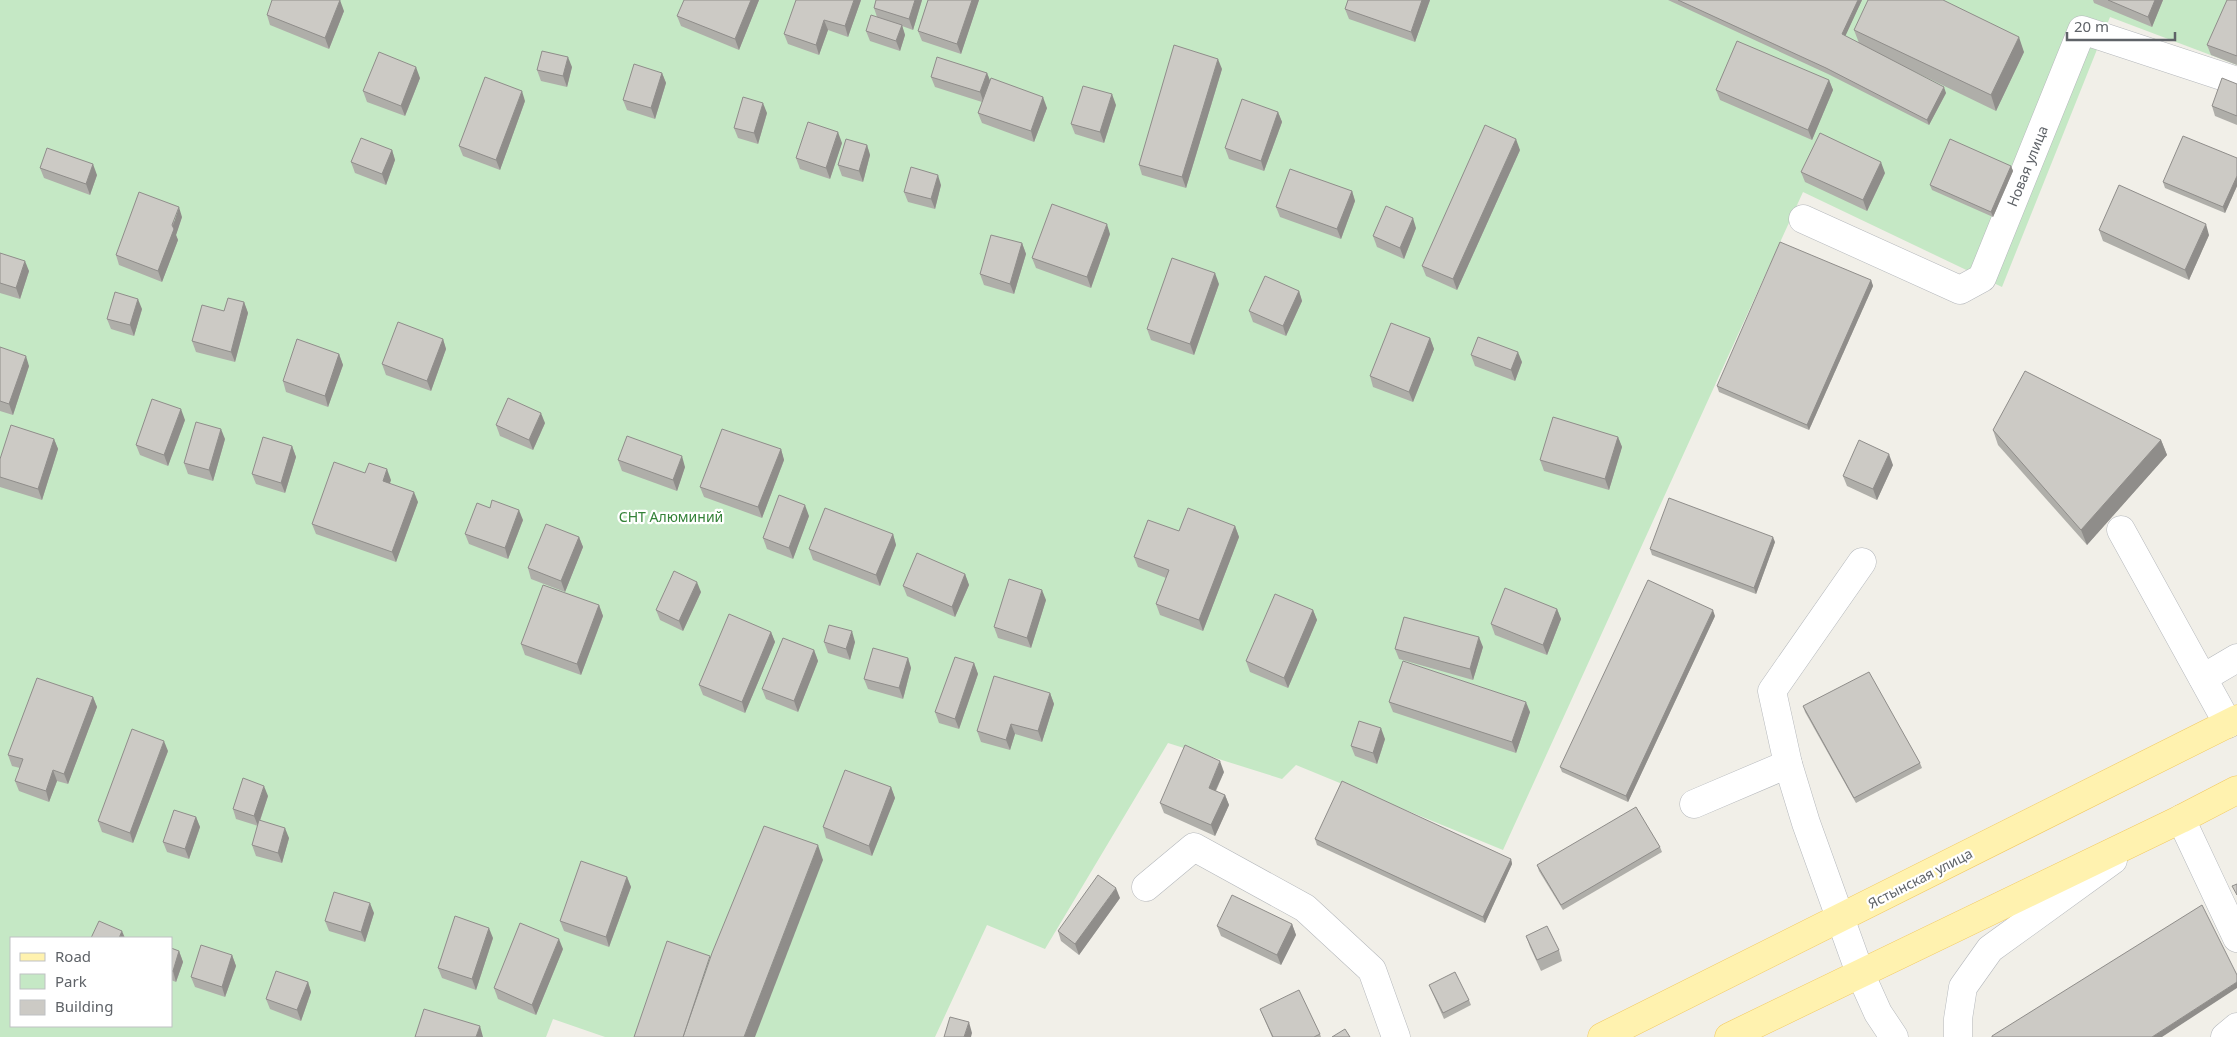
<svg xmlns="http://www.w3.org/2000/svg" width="2237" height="1037" viewBox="0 0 2237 1037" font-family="'Noto Sans',sans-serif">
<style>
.green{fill:#c5e8c5;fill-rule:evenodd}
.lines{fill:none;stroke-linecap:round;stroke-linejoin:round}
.minor-casing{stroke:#b5b8bc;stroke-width:29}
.major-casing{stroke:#f2c960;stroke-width:29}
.minor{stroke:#fff;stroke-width:28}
.major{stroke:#fff2af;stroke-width:28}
.wall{fill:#afaea9}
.shaded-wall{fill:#8f8d8a}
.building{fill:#cccac5;stroke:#8f8d8a}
.labels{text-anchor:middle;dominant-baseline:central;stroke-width:4.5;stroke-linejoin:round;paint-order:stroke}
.street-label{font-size:14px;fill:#5f6368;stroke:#fff}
.park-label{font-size:14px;fill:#348238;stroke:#fff}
</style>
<rect width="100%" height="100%" fill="#f1efe8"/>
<path class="green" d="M0,0H2237V65L2110,17L2002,287L1803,192L1503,850L1296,765L1282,779L1168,743L1045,949L987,925L935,1037H605L553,1019L546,1037H0ZM11,938H171V1026H11Z"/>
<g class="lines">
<defs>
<g id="minor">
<polyline points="1803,219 1960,290 1982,278 2082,30 2237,81"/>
<polyline points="2121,530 2228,724"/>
<polyline points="1862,562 1772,691 1788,764 1806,823 1860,973 1878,1013 1894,1037"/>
<polyline points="2203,678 2237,658"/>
<polyline points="1694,804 1788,764"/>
<polyline points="2181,819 2237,938"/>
<polyline points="1146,887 1194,847 1305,908 1372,970 1396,1037"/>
<polyline points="1958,1037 1958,1019 1963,987 1990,949 2113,860"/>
<polyline points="2225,1037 2237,1027"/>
</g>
<g id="major">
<polyline points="1602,1037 2237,719"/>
<polyline points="1729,1037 2181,819 2237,790"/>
</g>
</defs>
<use href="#minor" class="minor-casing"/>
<use href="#major" class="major-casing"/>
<use href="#minor" class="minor"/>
<use href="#major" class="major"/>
</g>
<g class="wall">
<polygon points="759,0 739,50 681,26 677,16"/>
<polygon points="861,0 848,37 828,30 819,55 788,44 784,34"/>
<polygon points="876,0 922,0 913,30 902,26 905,35 900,51 870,41 866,31 877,17 874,8"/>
<polygon points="928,0 979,0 961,54 922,41 918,31"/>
<polygon points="1348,0 1430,0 1415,42 1349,19 1345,9"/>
<polygon points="1668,0 1862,0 1845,36 1859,43 1854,30 2024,52 1996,111 1905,67 1946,93 1929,125 1828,74"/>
<polygon points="2093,0 2163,0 2152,27 2094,3"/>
<polygon points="2237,0 2237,65 2211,55 2207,45"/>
<polygon points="344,11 329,49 270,25 267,15"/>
<polygon points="572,67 567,87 541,81 537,70"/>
<polygon points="1222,69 1186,188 1142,175 1139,165"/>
<polygon points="662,73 666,83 655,119 627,110 623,100"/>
<polygon points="987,73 990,81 1047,108 1034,142 982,123 978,113 982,102 935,87 931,77"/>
<polygon points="420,78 405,116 367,102 363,91"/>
<polygon points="1829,80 1833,90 1812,140 1720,100 1716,90"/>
<polygon points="2237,84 2237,125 2215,116 2212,106"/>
<polygon points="525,101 500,170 463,156 459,146"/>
<polygon points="1116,105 1104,143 1075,134 1071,124"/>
<polygon points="1278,112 1282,122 1264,171 1229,159 1225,148"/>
<polygon points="767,113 758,144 738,138 734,128"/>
<polygon points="842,143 830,179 800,169 796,158"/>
<polygon points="867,145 870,155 863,182 842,176 838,165"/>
<polygon points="392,150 395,160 386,185 355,173 351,162"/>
<polygon points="1520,150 1457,290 1426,276 1422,266"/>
<polygon points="2237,158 2237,186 2225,213 2165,188 2163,182"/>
<polygon points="2011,166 2013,171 1993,217 1932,190 1930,185"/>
<polygon points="40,168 97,175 90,195 44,178"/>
<polygon points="1801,172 1885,173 1867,211 1805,182"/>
<polygon points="941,185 935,209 908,202 904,192"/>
<polygon points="1352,191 1355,201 1341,239 1280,217 1276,207"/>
<polygon points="182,217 176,235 178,240 162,282 119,265 116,255"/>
<polygon points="1416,228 1404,259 1377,247 1373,236"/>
<polygon points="2099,230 2209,235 2189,280 2103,241"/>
<polygon points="1110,234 1091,288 1036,268 1032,258"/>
<polygon points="1022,243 1026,254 1014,294 984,285 980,274"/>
<polygon points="0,253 29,271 20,299 0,293"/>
<polygon points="1871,280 1873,286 1809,430 1719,392 1717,386"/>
<polygon points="1219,284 1194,355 1151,340 1147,329"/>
<polygon points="1299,291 1302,301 1286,336 1253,322 1249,311"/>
<polygon points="244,302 248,313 235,362 196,352 192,341 224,311"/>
<polygon points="142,309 134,336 111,329 107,319"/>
<polygon points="1430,338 1434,349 1413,402 1373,387 1370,376"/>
<polygon points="443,339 446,349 431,391 386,375 382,364"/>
<polygon points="0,347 29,366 13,415 0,411"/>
<polygon points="339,354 343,365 328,407 286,392 283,381"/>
<polygon points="1471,355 1522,362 1515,381 1475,366"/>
<polygon points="185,420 168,466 140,455 136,445"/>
<polygon points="545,423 533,450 500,436 496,425"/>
<polygon points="1993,430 2161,440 2167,455 2087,545 1998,445"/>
<polygon points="1618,437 1622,447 1609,490 1544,471 1540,460"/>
<polygon points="54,439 58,449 42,500 0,487 0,459"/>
<polygon points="225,439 213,481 188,474 184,463"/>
<polygon points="292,446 296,457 285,493 256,484 252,474"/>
<polygon points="781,449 784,460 762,518 704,497 700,487"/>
<polygon points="618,460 685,467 677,491 622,471"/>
<polygon points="1893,465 1877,500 1847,486 1843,476"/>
<polygon points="391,480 390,483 418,502 396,562 316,534 312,524"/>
<polygon points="809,516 793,559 767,549 763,538"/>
<polygon points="523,520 508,559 469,544 465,534"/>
<polygon points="1235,526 1239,537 1203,631 1160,615 1156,604 1166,578 1138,567 1134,557 1179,531"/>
<polygon points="893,534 896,545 880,586 813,560 809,549"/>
<polygon points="579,537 583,547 565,592 531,579 528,568"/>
<polygon points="1775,542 1756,594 1652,555 1650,549"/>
<polygon points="965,574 969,585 955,617 907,596 903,586"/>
<polygon points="701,592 683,631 660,620 656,610"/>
<polygon points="1046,600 1031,648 998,638 994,627"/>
<polygon points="599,605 603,616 581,675 525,655 521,644"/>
<polygon points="1557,609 1561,619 1547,655 1495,635 1491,624"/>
<polygon points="1313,610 1317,620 1288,688 1250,672 1246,661"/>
<polygon points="1715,616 1628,802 1562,772 1560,767"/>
<polygon points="771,632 775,642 745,713 703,695 699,685"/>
<polygon points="824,642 855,642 850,660 828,653"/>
<polygon points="1483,647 1473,680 1399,659 1395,649"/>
<polygon points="814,650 818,661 798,712 766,699 762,689"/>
<polygon points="908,658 911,668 903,699 868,689 864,679"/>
<polygon points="974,663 978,674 959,729 939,723 935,712"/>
<polygon points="1050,693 1054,704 1042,742 1015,734 1010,750 981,742 977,731"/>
<polygon points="93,697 97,707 68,784 57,781 49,802 19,791 15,781 20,768 12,766 8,755"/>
<polygon points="1389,702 1530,712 1516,753 1393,712"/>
<polygon points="1803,706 1920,763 1922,768 1856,803 1805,712"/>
<polygon points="1385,739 1377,764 1355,756 1351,746"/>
<polygon points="168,751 133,843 102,832 98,821"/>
<polygon points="1224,772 1216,791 1225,795 1229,805 1215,836 1164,813 1160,803"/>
<polygon points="891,787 895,798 872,856 826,838 823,827"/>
<polygon points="268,796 260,821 289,838 282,863 256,856 252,845 258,826 236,819 233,809"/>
<polygon points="196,817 200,827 189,859 167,852 163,842"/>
<polygon points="1315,839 1511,859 1512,864 1485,923 1317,845"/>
<polygon points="1660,847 1662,852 1563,910 1539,871 1537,865"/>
<polygon points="627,877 631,887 609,947 564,931 560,921"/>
<polygon points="1120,898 1079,955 1061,941 1058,931"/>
<polygon points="374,913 365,942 329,931 325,921"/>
<polygon points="1292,924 1296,935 1281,965 1221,936 1217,926"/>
<polygon points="1526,936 1559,950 1562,961 1541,971 1530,947"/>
<polygon points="493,938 476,990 442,978 438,968"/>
<polygon points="171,948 179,951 183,962 176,982 171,980"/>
<polygon points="563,949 536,1015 498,999 494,988"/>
<polygon points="232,955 236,966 225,997 195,987 191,977"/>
<polygon points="308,982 311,992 301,1021 270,1009 266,999"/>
<polygon points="1429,985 1469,1000 1471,1005 1444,1019"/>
<polygon points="1260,1009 1320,1034 1321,1037 1272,1037"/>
</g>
<g class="shaded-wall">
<polygon points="340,0 344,11 329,49 325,38"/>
<polygon points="751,0 759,0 739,50 735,39"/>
<polygon points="854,0 861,0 848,37 845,26"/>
<polygon points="915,0 922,0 913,30 909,19"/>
<polygon points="972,0 979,0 961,54 957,44"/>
<polygon points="1422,0 1430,0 1415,42 1411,32"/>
<polygon points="1858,0 1862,0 1844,39 1842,34"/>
<polygon points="2155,0 2163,0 2152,27 2148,17"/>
<polygon points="824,20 828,30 819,55 816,45"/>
<polygon points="902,25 905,35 900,51 896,41"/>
<polygon points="2019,37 2024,52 1996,111 1991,95"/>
<polygon points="568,57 572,67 567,87 563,76"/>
<polygon points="1218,59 1222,69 1186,188 1182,177"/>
<polygon points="416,67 420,78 405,116 401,106"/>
<polygon points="662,73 666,83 655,119 651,108"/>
<polygon points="987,73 991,83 984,103 980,92"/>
<polygon points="1829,80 1833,90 1812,140 1808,130"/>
<polygon points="1944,87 1946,93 1929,125 1927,120"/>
<polygon points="522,91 525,101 500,170 496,160"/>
<polygon points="1112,94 1116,105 1104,143 1100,132"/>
<polygon points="1043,97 1047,108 1034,142 1031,131"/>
<polygon points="763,103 767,113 758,144 754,133"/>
<polygon points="1278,112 1282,122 1264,171 1261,161"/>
<polygon points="838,132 842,143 830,179 826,168"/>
<polygon points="1516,139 1520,150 1457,290 1453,279"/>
<polygon points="867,145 870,155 863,182 859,171"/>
<polygon points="392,150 395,160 386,185 382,174"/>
<polygon points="1881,162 1885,173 1867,211 1863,200"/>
<polygon points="93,164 97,175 90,195 86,184"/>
<polygon points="2011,166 2013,171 1993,217 1991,212"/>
<polygon points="938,175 941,185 935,209 931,199"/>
<polygon points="2237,176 2237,186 2225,213 2223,207"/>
<polygon points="1352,191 1355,201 1341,239 1337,229"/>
<polygon points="179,207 182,217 176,235 178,240 162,282 158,271"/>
<polygon points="1413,218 1416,228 1404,259 1400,248"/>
<polygon points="1107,224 1110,234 1091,288 1087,277"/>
<polygon points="2206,224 2209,235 2189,280 2185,270"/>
<polygon points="1022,243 1026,254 1014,294 1010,284"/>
<polygon points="25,261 29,271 20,299 16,288"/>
<polygon points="1215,273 1219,284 1194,355 1190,344"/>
<polygon points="1871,280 1873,286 1809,430 1807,425"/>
<polygon points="1299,291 1302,301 1286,336 1283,326"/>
<polygon points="138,299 142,309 134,336 130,325"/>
<polygon points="244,302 248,313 235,362 231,352"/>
<polygon points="1430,338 1434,349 1413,402 1409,392"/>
<polygon points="443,339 446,349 431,391 427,381"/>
<polygon points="1518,352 1522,362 1515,381 1511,370"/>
<polygon points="339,354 343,365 328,407 325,396"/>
<polygon points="26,356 29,366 13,415 9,404"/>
<polygon points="181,409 185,420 168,466 164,455"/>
<polygon points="541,413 545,423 533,450 529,440"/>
<polygon points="221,429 225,439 213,481 209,470"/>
<polygon points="1618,437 1622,447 1609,490 1605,479"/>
<polygon points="54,439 58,449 42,500 38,489"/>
<polygon points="2161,440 2167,455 2087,545 2081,530"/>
<polygon points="292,446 296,457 285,493 281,483"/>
<polygon points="781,449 784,460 762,518 758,507"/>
<polygon points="1889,454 1893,465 1877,500 1873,489"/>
<polygon points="682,456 685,467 677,491 673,480"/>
<polygon points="387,469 391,480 387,491 383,481"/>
<polygon points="414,492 418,502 396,562 392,552"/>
<polygon points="805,505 809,516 793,559 789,548"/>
<polygon points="519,510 523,520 508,559 505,548"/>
<polygon points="1235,526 1239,537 1203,631 1199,620"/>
<polygon points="893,534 896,545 880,586 876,575"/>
<polygon points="579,537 583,547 565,592 561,581"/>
<polygon points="1773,537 1775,542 1756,594 1754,588"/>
<polygon points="965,574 969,585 955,617 952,607"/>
<polygon points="697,582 701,592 683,631 679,621"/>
<polygon points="1042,590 1046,600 1031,648 1027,638"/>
<polygon points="599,605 603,616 581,675 577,664"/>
<polygon points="1557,609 1561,619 1547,655 1543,645"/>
<polygon points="1313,610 1317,620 1288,688 1284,678"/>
<polygon points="1713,610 1715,616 1628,802 1626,796"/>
<polygon points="852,631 855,642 850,660 846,649"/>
<polygon points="771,632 775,642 745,713 742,702"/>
<polygon points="1479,637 1483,647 1473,680 1470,669"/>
<polygon points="814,650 818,661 798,712 794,701"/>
<polygon points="908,658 911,668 903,699 899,688"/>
<polygon points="974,663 978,674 959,729 955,719"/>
<polygon points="1050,693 1054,704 1042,742 1038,731"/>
<polygon points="93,697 97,707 68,784 64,774"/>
<polygon points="1526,702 1530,712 1516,753 1512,742"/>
<polygon points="1011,724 1015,734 1010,750 1006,740"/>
<polygon points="1381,728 1385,739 1377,764 1373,753"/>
<polygon points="164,741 168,751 133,843 130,833"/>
<polygon points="1220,761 1224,772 1212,798 1209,788"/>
<polygon points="53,770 57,781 49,802 46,791"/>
<polygon points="264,786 268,796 258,826 254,816"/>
<polygon points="891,787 895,798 872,856 869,846"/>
<polygon points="1225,795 1229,805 1215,836 1211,825"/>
<polygon points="196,817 200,827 189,859 185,849"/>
<polygon points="285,828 289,838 282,863 278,853"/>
<polygon points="818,845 823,860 755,1037 744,1037"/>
<polygon points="1511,859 1512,864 1485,923 1483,917"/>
<polygon points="627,877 631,887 609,947 606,937"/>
<polygon points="1116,888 1120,898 1079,955 1075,944"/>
<polygon points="370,903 374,913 365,942 361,932"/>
<polygon points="1292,924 1296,935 1281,965 1277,955"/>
<polygon points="489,928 493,938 476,990 472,979"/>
<polygon points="122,931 125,938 119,938"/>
<polygon points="559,939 563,949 536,1015 532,1005"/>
<polygon points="179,951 183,962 176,982 173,971"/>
<polygon points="232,955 236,966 225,997 222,987"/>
<polygon points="308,982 311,992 301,1021 297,1010"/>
<polygon points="2237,982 2237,988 2162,1037 2152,1037"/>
<polygon points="969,1022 972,1033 971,1037 964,1037"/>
<polygon points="480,1026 483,1037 476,1037"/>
</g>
<g class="building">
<polygon points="272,0 340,0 325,38 267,15"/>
<polygon points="684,0 751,0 735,39 677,16"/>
<polygon points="796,0 854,0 845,26 824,20 816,45 784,34"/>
<polygon points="876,0 915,0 909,19 874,8"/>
<polygon points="928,0 972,0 957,44 918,31"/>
<polygon points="1348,0 1422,0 1411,32 1345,9"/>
<polygon points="1678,0 1858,0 1842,34 1944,87 1927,120 1826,68"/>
<polygon points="1868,0 1943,0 2019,37 1991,95 1854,30"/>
<polygon points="2108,0 2155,0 2148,17"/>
<polygon points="2227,0 2237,0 2237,56 2207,45"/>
<polygon points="871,15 902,25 896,41 866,31"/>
<polygon points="1737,41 1829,80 1808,130 1716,90"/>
<polygon points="1174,45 1218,59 1182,177 1139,165"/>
<polygon points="542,51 568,57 563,76 537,70"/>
<polygon points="379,52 416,67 401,106 363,91"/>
<polygon points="937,57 987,73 980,92 931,77"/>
<polygon points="634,64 662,73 651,108 623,100"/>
<polygon points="485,77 522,91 496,160 459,146"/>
<polygon points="991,78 1043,97 1031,131 978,113"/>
<polygon points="2222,78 2237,84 2237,116 2212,106"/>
<polygon points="1083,86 1112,94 1100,132 1071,124"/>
<polygon points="743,97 763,103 754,133 734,128"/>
<polygon points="1242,99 1278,112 1261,161 1225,148"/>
<polygon points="808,122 838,132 826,168 796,158"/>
<polygon points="1485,125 1516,139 1453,279 1422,266"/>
<polygon points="1820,133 1881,162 1863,200 1801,172"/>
<polygon points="2183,136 2237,158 2237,176 2223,207 2163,182"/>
<polygon points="361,138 392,150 382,174 351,162"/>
<polygon points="846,139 867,145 859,171 838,165"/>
<polygon points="1950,139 2011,166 1991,212 1930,185"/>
<polygon points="47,148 93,164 86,184 40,168"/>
<polygon points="911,167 938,175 931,199 904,192"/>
<polygon points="1290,169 1352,191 1337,229 1276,207"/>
<polygon points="2119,185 2206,224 2185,270 2099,230"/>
<polygon points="139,192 179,207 172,225 174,229 158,271 116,255"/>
<polygon points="1052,204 1107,224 1087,277 1032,258"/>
<polygon points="1386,206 1413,218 1400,248 1373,236"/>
<polygon points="991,235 1022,243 1010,284 980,274"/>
<polygon points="1780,242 1871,280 1807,425 1717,386"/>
<polygon points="0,253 25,261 16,288 0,283"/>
<polygon points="1172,258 1215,273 1190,344 1147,329"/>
<polygon points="1265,276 1299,291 1283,326 1249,311"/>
<polygon points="115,292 138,299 130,325 107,319"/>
<polygon points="228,298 244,302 231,352 192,341 202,305 224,311"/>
<polygon points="398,322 443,339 427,381 382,364"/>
<polygon points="1391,323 1430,338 1409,392 1370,376"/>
<polygon points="1478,337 1518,352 1511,370 1471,355"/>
<polygon points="297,339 339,354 325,396 283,381"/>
<polygon points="0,347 26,356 9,404 0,401"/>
<polygon points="2025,371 2161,440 2081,530 1993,430"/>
<polygon points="508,398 541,413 529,440 496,425"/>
<polygon points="152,399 181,409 164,455 136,445"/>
<polygon points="1553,417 1618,437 1605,479 1540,460"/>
<polygon points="196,422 221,429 209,470 184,463"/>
<polygon points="11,425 54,439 38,489 0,477 0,459"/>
<polygon points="722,429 781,449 758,507 700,487"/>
<polygon points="627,436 682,456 673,480 618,460"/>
<polygon points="263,437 292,446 281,483 252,474"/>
<polygon points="1859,440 1889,454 1873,489 1843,476"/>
<polygon points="334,462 365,473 369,463 387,469 383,481 414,492 392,552 312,524"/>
<polygon points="779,495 805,505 789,548 763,538"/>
<polygon points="1669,498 1773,537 1754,588 1650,549"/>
<polygon points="492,500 519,510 505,548 465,534 477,503 490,508"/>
<polygon points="825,508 893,534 876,575 809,549"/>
<polygon points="1188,508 1235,526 1199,620 1156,604 1169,570 1134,557 1148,520 1179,531"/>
<polygon points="546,524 579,537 561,581 528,568"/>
<polygon points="917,553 965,574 952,607 903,586"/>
<polygon points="674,571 697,582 679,621 656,610"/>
<polygon points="1009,579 1042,590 1027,638 994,627"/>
<polygon points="1648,580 1713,610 1626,796 1560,767"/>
<polygon points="543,585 599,605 577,664 521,644"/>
<polygon points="1505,588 1557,609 1543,645 1491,624"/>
<polygon points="1275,594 1313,610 1284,678 1246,661"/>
<polygon points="729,614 771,632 742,702 699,685"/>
<polygon points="1404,617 1479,637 1470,669 1395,649"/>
<polygon points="829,625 852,631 846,649 824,642"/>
<polygon points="783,638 814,650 794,701 762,689"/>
<polygon points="873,648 908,658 899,688 864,679"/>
<polygon points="955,657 974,663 955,719 935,712"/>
<polygon points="1403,661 1526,702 1512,742 1389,702"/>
<polygon points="1869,672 1920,763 1854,798 1803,706"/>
<polygon points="994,676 1050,693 1038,731 1011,724 1006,740 977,731"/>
<polygon points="37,678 93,697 64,774 53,770 46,791 15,781 23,759 8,755"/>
<polygon points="1359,721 1381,728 1373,753 1351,746"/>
<polygon points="132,729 164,741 130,833 98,821"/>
<polygon points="1185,745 1220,761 1209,788 1225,795 1211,825 1160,803"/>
<polygon points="845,770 891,787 869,846 823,827"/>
<polygon points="243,778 264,786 254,816 233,809"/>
<polygon points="1342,781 1511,859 1483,917 1315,839"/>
<polygon points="1636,807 1660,847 1561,905 1537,865"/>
<polygon points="174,810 196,817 185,849 163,842"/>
<polygon points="259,820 285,828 278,853 252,845"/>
<polygon points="764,826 818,845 744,1037 683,1037 712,953"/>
<polygon points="581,861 627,877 606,937 560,921"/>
<polygon points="1098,875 1116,888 1075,944 1058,931"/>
<polygon points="2237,884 2237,895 2232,886"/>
<polygon points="334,892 370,903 361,932 325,921"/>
<polygon points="1232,895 1292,924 1277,955 1217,926"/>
<polygon points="2202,905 2237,975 2237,982 2152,1037 1992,1037 1992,1036"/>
<polygon points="455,916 489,928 472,979 438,968"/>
<polygon points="99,921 122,931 119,938 91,938"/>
<polygon points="520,923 559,939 532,1005 494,988"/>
<polygon points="1547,926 1559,950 1537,960 1526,936"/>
<polygon points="667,941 710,956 683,1037 634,1037"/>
<polygon points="201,945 232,955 222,987 191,977"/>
<polygon points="171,948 179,951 173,971 171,971"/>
<polygon points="276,971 308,982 297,1010 266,999"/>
<polygon points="1455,972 1469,1000 1443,1013 1429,985"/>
<polygon points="1299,990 1320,1034 1314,1037 1273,1037 1260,1009"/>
<polygon points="424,1009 480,1026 476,1037 415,1037"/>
<polygon points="950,1017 969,1022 964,1037 944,1037"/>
<polygon points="1345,1029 1350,1037 1332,1037"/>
</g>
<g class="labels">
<g class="street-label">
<text transform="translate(2027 166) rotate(-68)">Новая улица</text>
<text transform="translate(1920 878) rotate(-27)">Ястынская улица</text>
</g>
<g class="park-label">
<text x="671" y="516">СНТ Алюминий</text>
</g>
</g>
<rect x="10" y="937" width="162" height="90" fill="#ffffff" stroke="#bfc1c3"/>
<rect x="20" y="953" width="25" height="8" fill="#fff2af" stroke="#bfc1c3"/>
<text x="55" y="962" font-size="15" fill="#5f6368">Road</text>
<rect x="20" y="974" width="25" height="15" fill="#c5e8c5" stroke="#bfc1c3"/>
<text x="55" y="987" font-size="15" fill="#5f6368">Park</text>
<rect x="20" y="1000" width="25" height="15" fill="#cccac5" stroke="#bfc1c3"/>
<text x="55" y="1012" font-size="15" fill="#5f6368">Building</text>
<path d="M2067 32v8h108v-8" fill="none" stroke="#5f6368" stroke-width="2.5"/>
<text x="2074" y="32" font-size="15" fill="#5f6368" stroke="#ffffff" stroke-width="4" paint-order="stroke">20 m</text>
</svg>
